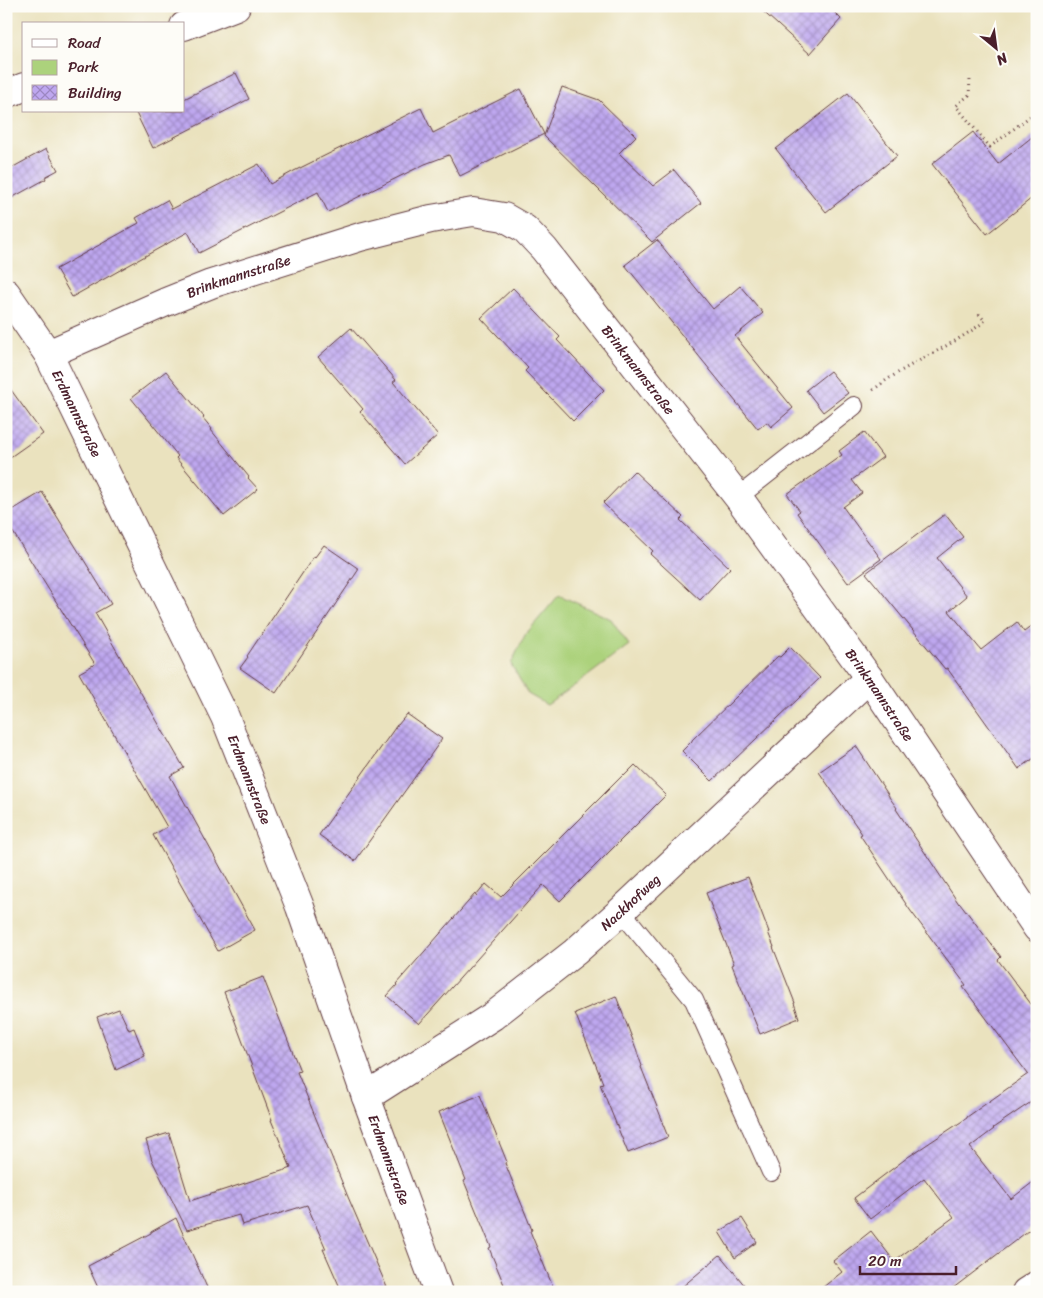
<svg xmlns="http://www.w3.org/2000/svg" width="1043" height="1298" viewBox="0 0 1043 1298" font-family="Sriracha,sans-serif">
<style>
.park{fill:#acd27c;stroke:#7b7854}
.building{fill:url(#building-cross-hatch)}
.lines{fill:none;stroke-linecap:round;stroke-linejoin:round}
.service-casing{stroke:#623c41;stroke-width:20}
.minor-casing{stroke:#623c41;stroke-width:30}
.path{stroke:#623c41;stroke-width:3;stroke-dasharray:1 4;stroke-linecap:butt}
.service{stroke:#fff;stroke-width:18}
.minor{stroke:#fff;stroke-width:28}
.labels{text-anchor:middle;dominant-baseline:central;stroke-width:4;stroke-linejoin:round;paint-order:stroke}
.street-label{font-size:14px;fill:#4a1f2b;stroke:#fdfcf7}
</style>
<defs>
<pattern id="building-cross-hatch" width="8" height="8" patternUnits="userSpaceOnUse" patternTransform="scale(1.25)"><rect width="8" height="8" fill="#bea7ef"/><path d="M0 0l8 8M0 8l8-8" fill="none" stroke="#9c87c2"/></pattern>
</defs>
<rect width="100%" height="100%" fill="#fdfcf7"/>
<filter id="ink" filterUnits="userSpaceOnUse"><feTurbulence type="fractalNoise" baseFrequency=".02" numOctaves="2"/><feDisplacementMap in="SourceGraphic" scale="10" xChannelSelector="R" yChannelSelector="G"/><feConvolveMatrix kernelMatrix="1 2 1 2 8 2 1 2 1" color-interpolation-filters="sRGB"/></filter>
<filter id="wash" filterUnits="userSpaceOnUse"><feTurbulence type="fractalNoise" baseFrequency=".0096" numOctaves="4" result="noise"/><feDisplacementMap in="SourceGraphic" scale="20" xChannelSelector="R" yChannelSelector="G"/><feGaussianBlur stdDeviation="1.12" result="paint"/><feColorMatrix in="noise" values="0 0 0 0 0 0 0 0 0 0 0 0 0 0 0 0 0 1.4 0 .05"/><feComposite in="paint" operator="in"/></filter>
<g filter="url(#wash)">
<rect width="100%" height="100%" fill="#eae2be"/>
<polygon class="park" points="559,595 611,619 629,645 581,681 547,705 528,694 511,664 525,635"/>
<g id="blocks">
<g class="building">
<polygon points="757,6 828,6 841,19 810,54"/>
<polygon points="236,73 249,99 153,148 135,111 184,111 184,99"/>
<polygon points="562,87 599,100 636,136 619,153 653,186 674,170 701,203 652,242 544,136"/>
<polygon points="521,89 544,134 460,176 449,155 425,164 328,212 318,192 199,253 188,232 72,297 56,269 139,223 136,218 167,200 172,209 259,164 270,184 294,171 421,108 433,133"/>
<polygon points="848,93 897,156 826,212 776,149"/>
<polygon points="973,132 998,164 1037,133 1037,194 987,234 932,164"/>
<polygon points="46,149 58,170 45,177 46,179 6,201 6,171"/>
<polygon points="657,240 713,309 740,286 763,313 735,336 793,408 771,427 767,422 758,429 625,265"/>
<polygon points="513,288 560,337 557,340 604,390 573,421 525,371 528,368 481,318"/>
<polygon points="351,328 396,380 393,382 438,435 405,464 360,412 363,409 318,357"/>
<polygon points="166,371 204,417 203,418 212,429 211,430 249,477 248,478 258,489 224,516 176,458 178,456 131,398"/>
<polygon points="830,371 848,393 823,412 806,390"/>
<polygon points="6,383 43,434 6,460"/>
<polygon points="864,432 883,457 852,480 862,493 843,507 881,559 848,583 797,513 800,511 787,494 842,455 839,451"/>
<polygon points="634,471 683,517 680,520 730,568 700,600 650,554 653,551 603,503"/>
<polygon points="42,492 111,604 95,613 184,768 170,776 255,930 218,951 153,835 167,827 79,673 95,664 6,521 6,514"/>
<polygon points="945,514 963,537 937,558 967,596 949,611 981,650 1017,622 1024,632 1037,622 1037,756 1019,769 947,668 945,669 866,573"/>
<polygon points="324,545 359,569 276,693 240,668 248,657 247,656 314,556 315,557"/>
<polygon points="790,647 820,678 712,781 682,751 692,741 692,740 778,656 780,657"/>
<polygon points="407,714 442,739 355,861 319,835 397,725 398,725"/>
<polygon points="856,746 889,796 889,797 897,808 896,809 959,904 960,903 1001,957 998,960 1037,1012 1037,1098 993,1128 994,1129 970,1147 1011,1199 1037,1179 1037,1224 948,1292 817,1292 842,1272 833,1261 871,1231 894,1261 954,1217 924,1178 870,1219 854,1198 908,1157 967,1118 967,1117 1028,1074 963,987 966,985 910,910 860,835 862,834 819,772"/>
<polygon points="635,765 666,795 560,901 543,885 419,1024 387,996 397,985 396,984 475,894 476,896 486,884 501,897 624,774 625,775"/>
<polygon points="748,877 769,932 768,932 774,947 773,947 795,1003 794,1003 799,1018 760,1034 732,965 734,964 706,893"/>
<polygon points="263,977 300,1071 297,1072 348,1197 389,1292 342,1292 323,1249 326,1249 307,1205 242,1225 239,1215 187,1230 152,1160 146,1140 169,1133 190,1201 291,1168 271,1120 272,1120 224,992"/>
<polygon points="616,996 637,1051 637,1052 642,1066 641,1067 663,1122 662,1122 668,1137 628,1153 600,1084 603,1083 575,1013"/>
<polygon points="119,1009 129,1030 134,1028 145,1056 116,1070 97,1017"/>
<polygon points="480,1095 507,1162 505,1163 532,1230 530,1231 555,1292 507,1292 489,1248 491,1247 464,1181 466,1180 439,1112"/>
<polygon points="176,1218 209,1292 100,1292 88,1266 151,1233 151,1232"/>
<polygon points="742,1218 757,1242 735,1258 719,1232"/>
<polygon points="720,1255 750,1292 676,1292"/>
</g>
</g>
</g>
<g filter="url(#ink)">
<use href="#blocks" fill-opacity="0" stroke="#623c41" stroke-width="1"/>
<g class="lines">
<defs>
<g id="service">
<polyline points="738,497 854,406"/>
<polyline points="621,911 694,1000 771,1172"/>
</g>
<g id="minor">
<polyline points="184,26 236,6"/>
<polyline points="6,94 24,87"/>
<path id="s1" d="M6,293L48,354L225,717L300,907L366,1097L438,1292"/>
<path id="s2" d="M48,354L166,302L211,284L360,237L431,219L473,212L504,217L525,229L544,249L738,497L769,540L869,678L1037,928"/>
<path id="s3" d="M366,1097L493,1016L575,952L621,911L869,678"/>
<polyline points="1026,1292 1037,1285"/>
</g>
</defs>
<use href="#service" class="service-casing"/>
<use href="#minor" class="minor-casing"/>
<g class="path">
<polyline points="970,80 969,95 956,106 990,147 1037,111"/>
<path d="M873,390C907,363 950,348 985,321L977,312"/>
</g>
<use href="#service" class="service"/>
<use href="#minor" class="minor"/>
</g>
</g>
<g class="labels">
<g class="street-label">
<text stroke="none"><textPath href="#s2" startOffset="206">Brinkmannstraße</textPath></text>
<text stroke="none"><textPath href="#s2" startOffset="686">Brinkmannstraße</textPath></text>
<text stroke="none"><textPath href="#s1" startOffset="140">Erdmannstraße</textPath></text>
<text stroke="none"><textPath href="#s2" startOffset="1091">Brinkmannstraße</textPath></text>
<text stroke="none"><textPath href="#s1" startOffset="545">Erdmannstraße</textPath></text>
<text stroke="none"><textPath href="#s3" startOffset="329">Nackhofweg</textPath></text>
<text stroke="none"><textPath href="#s1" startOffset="950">Erdmannstraße</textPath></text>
</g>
</g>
<rect width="1043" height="1298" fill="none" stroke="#fdfcf7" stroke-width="25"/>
<rect x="22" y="22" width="162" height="90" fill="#fdfcf7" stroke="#b5a4a5"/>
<rect x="32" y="39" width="25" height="8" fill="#ffffff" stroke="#b5a4a5"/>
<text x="68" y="48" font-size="15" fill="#4a1f2b">Road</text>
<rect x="32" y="60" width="25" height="15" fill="#acd27c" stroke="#b5a4a5"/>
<text x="68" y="72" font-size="15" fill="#4a1f2b">Park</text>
<rect x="32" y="85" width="25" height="15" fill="url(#building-cross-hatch)" stroke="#b5a4a5"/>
<text x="68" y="98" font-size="15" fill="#4a1f2b">Building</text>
<g transform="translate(996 48) rotate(151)" stroke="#fdfcf7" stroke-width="4" paint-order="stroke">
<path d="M0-4L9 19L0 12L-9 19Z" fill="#4a1f2b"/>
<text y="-8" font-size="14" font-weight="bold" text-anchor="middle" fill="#4a1f2b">N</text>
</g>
<path d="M860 1266v8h96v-8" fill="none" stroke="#4a1f2b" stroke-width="2.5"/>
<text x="868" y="1266" font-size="15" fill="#4a1f2b" stroke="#fdfcf7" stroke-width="4" paint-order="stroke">20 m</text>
</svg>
